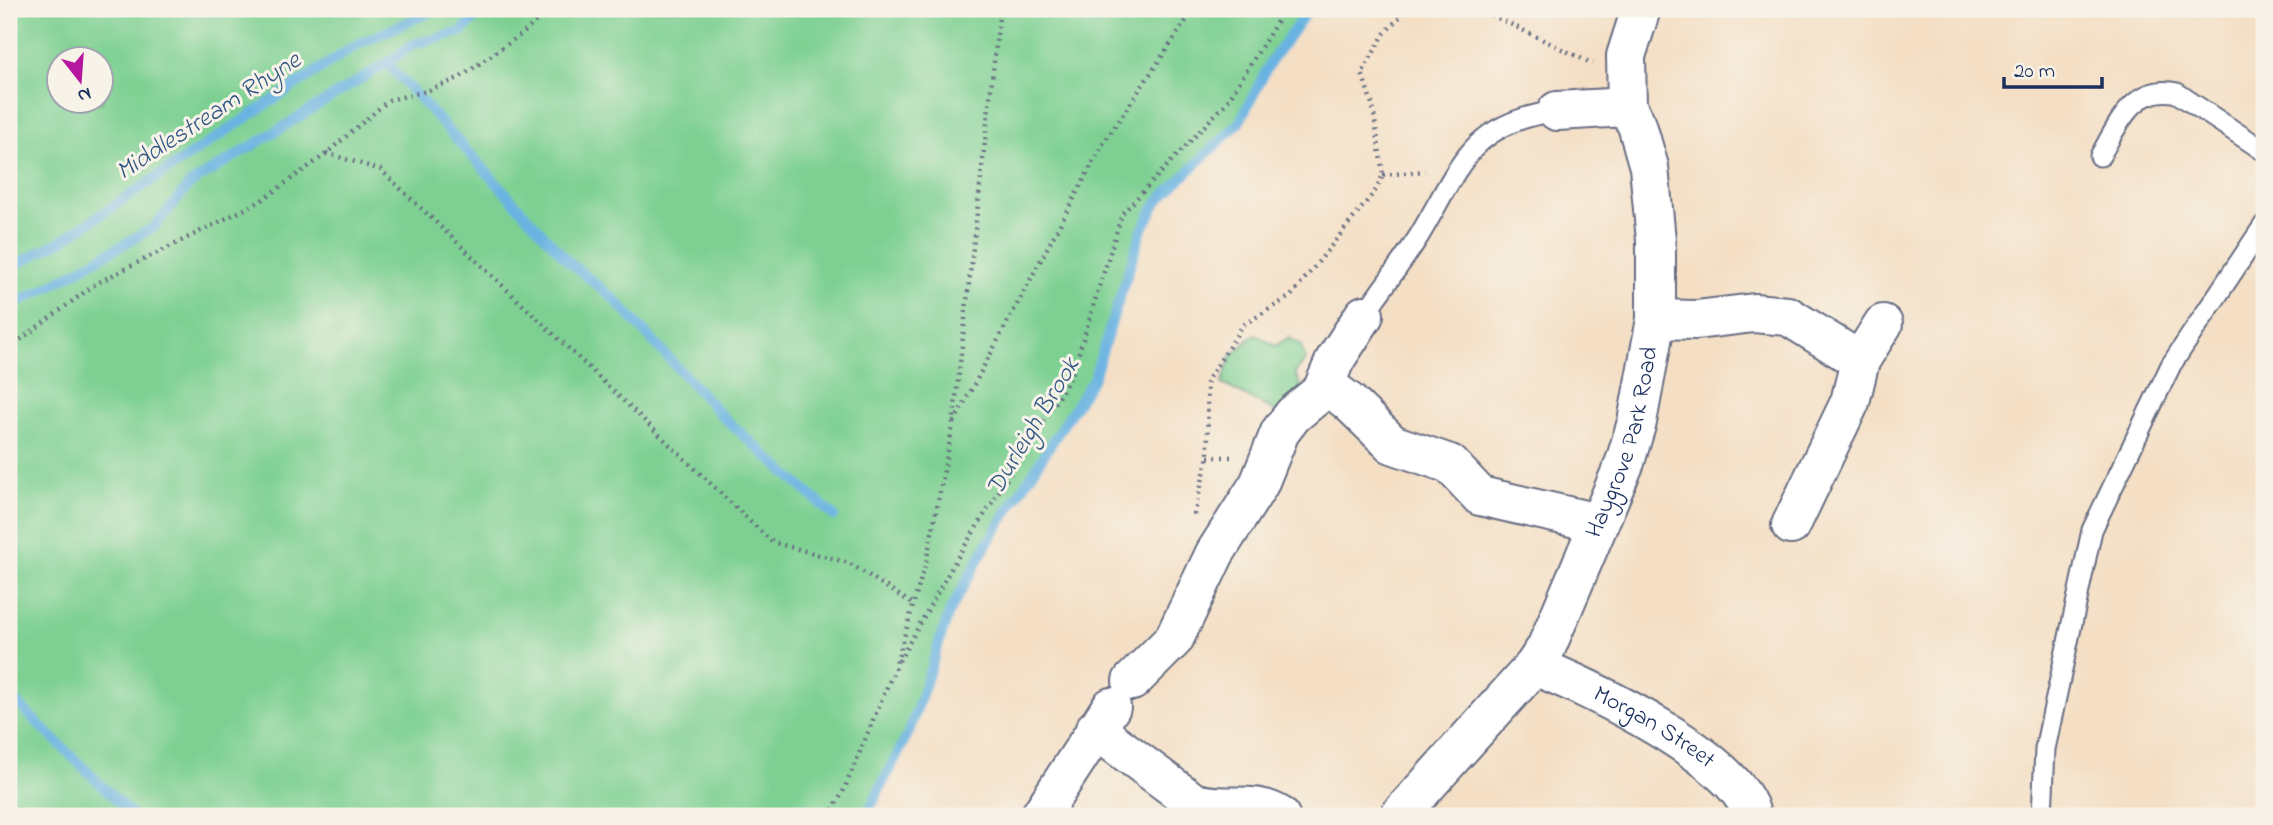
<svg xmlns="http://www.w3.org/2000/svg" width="2273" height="825" viewBox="0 0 2273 825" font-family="'Indie Flower',sans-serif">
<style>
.green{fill:#7dd092;stroke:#4c8078;stroke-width:2;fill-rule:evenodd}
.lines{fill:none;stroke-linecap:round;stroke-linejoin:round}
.stream{stroke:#69b3e2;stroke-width:10}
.service-casing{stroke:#676d82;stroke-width:23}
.minor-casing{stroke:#676d82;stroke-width:42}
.path{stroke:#676d82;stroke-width:4.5;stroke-dasharray:2 5;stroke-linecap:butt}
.service{stroke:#fff;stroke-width:19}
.minor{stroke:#fff;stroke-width:38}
.labels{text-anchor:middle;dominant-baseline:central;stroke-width:6;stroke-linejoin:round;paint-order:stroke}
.street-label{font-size:24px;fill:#1b2f5e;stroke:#f7f3e8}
.water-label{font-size:26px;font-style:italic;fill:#325786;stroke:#f7f3e8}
</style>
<rect width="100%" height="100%" fill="#f7f3e8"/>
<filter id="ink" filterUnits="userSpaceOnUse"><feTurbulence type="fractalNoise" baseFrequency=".0143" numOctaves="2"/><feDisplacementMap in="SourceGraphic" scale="14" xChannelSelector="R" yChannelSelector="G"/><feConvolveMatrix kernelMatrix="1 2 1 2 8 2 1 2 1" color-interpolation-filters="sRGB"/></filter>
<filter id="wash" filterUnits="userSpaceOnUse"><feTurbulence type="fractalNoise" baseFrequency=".00686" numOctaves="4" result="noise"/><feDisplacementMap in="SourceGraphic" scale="28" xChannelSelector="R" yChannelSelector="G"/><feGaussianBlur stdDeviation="1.57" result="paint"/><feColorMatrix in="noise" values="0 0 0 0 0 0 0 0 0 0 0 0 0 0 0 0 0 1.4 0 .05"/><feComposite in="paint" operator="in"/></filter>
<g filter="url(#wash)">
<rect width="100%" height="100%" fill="#f4dfc5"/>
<g class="green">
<path d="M9,9H1309L1271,61L1239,123L1157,202L1141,232L1094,377L987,544L949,613L910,730L866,816H9ZM60,60H102V102H60Z"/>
<polygon points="1255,334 1275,346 1288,338 1300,344 1306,360 1295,373 1304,392 1283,415 1222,384 1231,356"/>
</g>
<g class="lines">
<g class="stream">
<polyline points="387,63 568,261 613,298 724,418 834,516"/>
<polyline points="9,268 61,241 356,45 437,9"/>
<polyline points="9,306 47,288 154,227 190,184 387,63 413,44 461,32 485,9"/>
<polyline points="9,695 133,816"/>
<polyline points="866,816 910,730 949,613 987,544 1094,377 1141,232 1157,202 1239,123 1271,61 1309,9"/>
</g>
</g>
</g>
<g filter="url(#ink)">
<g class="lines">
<defs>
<g id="service">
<path d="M2100,156C2118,125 2134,83 2177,93L2264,151"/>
<path d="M1364,315C1382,288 1402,263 1419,236C1460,168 1468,123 1557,111"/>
<polyline points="2042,816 2045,749 2092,530 2171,365 2264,225"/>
</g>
<g id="minor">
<polyline points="1557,111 1627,107"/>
<polyline points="1656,319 1696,320 1754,313 1788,316 1860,361 1850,402 1791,525"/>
<polyline points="1860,361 1883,324"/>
<polyline points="1325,384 1349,402 1392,444 1450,464 1480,496 1598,523"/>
<path id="s1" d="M1534,666C1583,684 1744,761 1751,816"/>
<polyline points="1132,681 1174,639 1215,553 1259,484 1280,432 1293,415 1322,391 1335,360 1364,315"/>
<path d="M1095,729L1193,802C1222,813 1252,798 1280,816"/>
<polyline points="1040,816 1111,707"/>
<path id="s2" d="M1399,816L1534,666L1546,648L1625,462L1637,422L1656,319V240L1649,167L1637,125L1627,107L1626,56L1641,9"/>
</g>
</defs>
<use href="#service" class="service-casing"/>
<use href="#minor" class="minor-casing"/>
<g class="path">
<polyline points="1479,9 1593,64"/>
<polyline points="326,153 381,170 772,542 849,563 913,604"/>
<polyline points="1383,175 1425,171"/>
<polyline points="9,348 97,283 259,202 322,157 389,100 427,91 459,78 526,31 548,9"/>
<polyline points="954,422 1103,144 1194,9"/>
<polyline points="1208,457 1232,457"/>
<polyline points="1194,515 1208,457 1207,381 1243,325 1291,296 1376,190 1383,175 1373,107 1362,73 1384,34 1407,9"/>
<polyline points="899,661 956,560 1072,375 1122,214 1227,102 1285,9"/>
<polyline points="829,816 843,792 895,668 927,558 953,425 1000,9"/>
</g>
<use href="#service" class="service"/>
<use href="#minor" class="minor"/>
</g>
</g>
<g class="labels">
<g class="street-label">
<text stroke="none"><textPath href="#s2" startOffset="444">Haygrove Park Road</textPath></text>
<text stroke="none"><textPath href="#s1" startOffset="135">Morgan Street</textPath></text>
</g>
<g class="water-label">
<text transform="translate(209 117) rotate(-33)">Middlestream Rhyne</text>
<text transform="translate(1034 427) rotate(-59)">Durleigh Brook</text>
</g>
</g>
<rect width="2273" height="825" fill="none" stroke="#f7f3e8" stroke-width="35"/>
<g transform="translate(80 80) rotate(163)"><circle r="33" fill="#f7f3e8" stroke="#9fa5b1" stroke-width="2"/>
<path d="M0-5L12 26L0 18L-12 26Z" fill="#b5179e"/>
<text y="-10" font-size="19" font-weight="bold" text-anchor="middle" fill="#1b2f5e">N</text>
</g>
<path d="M2004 77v10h98v-10" fill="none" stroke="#1b2f5e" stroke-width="3.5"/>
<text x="2014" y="77" font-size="21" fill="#1b2f5e" stroke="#f7f3e8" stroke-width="5" paint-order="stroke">20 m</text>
</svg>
